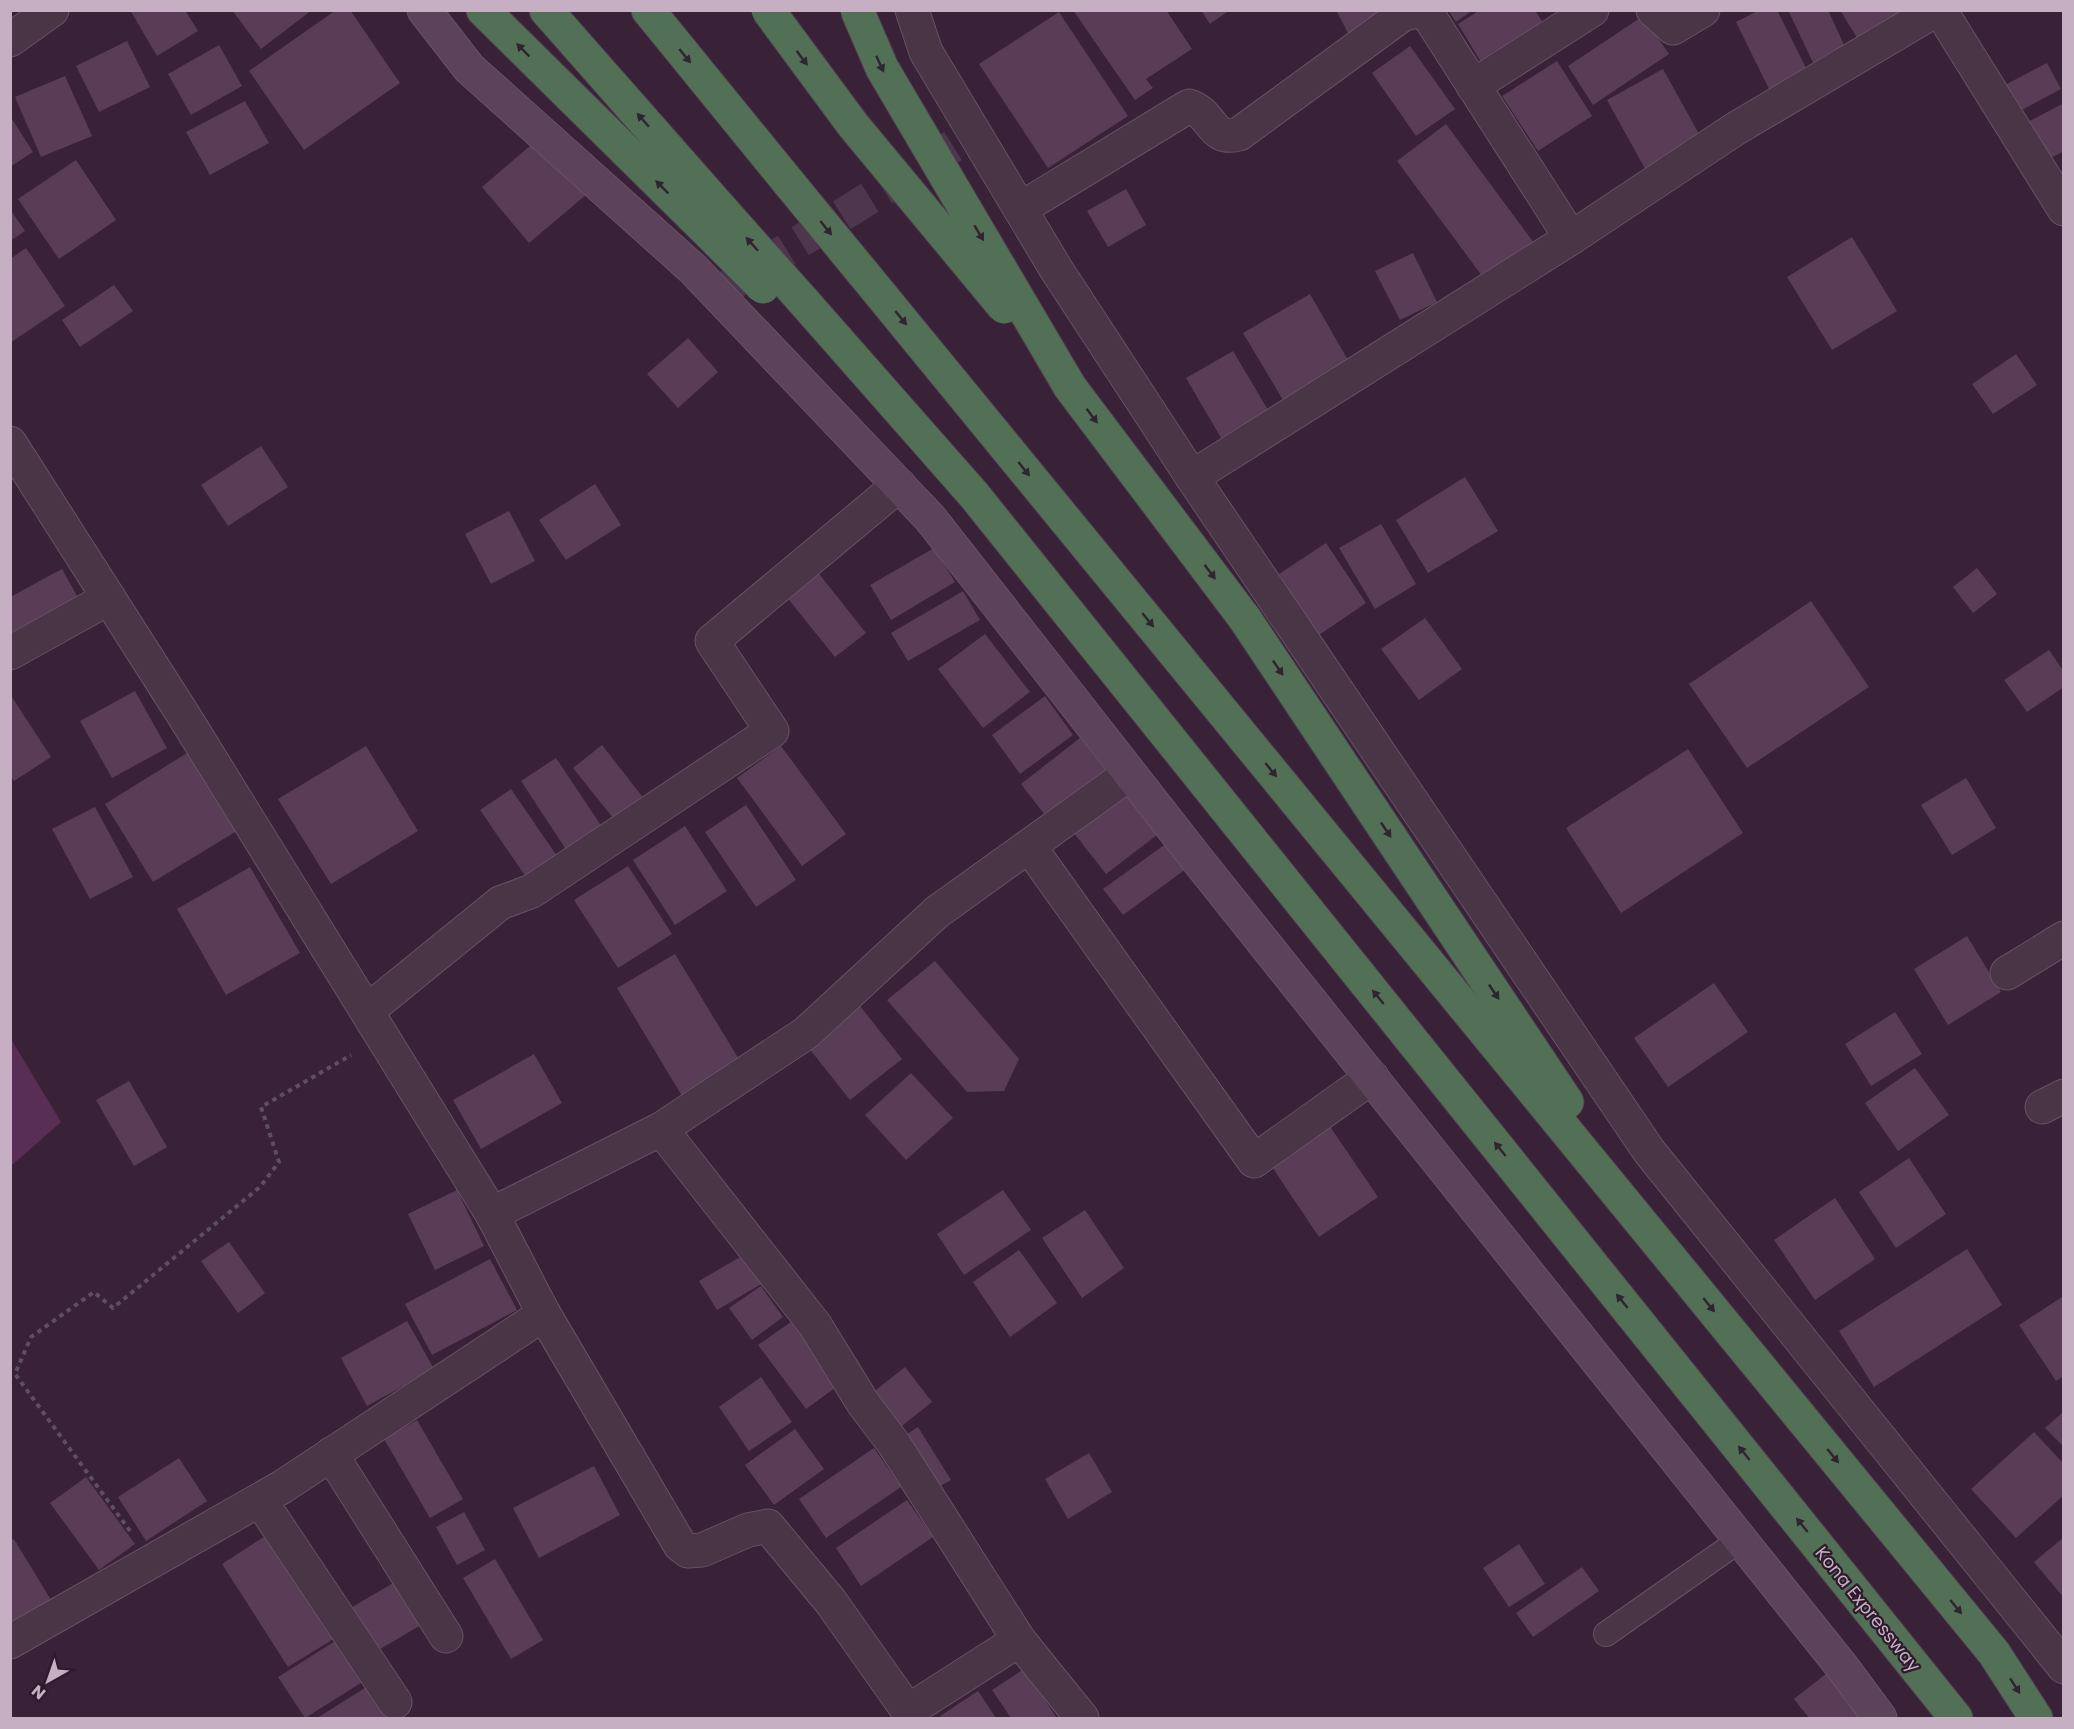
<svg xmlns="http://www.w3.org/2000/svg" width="2074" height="1729" viewBox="0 0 2074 1729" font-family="Poppins,sans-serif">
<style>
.water{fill:#582e54}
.building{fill:#593d56}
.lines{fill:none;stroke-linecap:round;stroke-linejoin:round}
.street-tunnel{stroke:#4e364c;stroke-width:33;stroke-dasharray:33 16;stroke-linecap:butt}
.lane-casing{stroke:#675265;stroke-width:26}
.street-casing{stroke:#675265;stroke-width:35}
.secondary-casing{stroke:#675265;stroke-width:35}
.highway-casing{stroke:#513c4f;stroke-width:35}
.path{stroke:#5d4e65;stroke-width:4;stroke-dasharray:4.5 4.5;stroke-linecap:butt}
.lane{stroke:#4a3547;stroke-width:24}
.street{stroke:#4a3547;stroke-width:33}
.secondary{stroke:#5d4359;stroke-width:33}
.highway{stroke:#527055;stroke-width:33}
.highway-bridge-casing{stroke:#513c4f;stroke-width:35;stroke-linecap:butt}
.highway-bridge{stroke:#527055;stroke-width:33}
.oneway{fill:#322330}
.labels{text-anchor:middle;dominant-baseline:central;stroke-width:4.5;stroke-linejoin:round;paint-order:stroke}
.street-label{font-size:18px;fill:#c6afc3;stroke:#2e1a2c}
</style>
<rect width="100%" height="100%" fill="#392137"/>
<polygon class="water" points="11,1039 61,1122 11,1166 10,1166"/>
<g class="building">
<polygon points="130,10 185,10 198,31 157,56"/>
<polygon points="232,10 312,10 261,49"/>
<polygon points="336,10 350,10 400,83 304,150 249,71"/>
<polygon points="1073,10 1166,10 1192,49 1146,79 1153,88 1135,100"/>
<polygon points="1201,10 1230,10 1210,24"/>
<polygon points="1336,10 1396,10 1349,35"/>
<polygon points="1448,10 1473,10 1456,22"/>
<polygon points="1480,10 1535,10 1546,28 1484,67 1458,24"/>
<polygon points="1759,10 1777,10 1809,74 1771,93 1736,22"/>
<polygon points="1788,10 1828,10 1849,56 1817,71"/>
<polygon points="1840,10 1915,10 1862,46"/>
<polygon points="1059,12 1128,116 1048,168 979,64"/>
<polygon points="1643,16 1669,54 1593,105 1568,66"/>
<polygon points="127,41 150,87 99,112 76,66"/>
<polygon points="219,45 242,86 191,115 168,74"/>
<polygon points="1410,46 1455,109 1416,136 1372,73"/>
<polygon points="1557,61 1592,116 1538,151 1502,96"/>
<polygon points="2047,63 2061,89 2020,111 2005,85"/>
<polygon points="1663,69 1704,143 1648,174 1607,100"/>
<polygon points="65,76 92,136 41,157 15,97"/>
<polygon points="245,101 269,143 210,175 186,132"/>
<polygon points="2064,103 2064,151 2045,161 2024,124"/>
<polygon points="10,116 33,152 10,167"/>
<polygon points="1446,124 1534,243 1485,280 1397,161"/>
<polygon points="539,138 587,194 529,243 482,187"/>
<polygon points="76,160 116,220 59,259 18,199"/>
<polygon points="1126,189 1146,225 1108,247 1087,211"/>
<polygon points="10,209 25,231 10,241"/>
<polygon points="1852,237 1897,311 1832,350 1787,277"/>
<polygon points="26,248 65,306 10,343 10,259"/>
<polygon points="1413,253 1437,302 1400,320 1375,271"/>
<polygon points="114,285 133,311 80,347 62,320"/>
<polygon points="1310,294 1352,367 1286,405 1243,333"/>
<polygon points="688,338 718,372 678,408 647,374"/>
<polygon points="1233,351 1271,415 1224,443 1186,378"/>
<polygon points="2016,354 2037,385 1993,414 1972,384"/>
<polygon points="261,446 288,487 228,526 201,485"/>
<polygon points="1465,477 1498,531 1428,573 1396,520"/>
<polygon points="595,484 621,525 566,560 539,520"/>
<polygon points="509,511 535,561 491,584 465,534"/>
<polygon points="1381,524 1416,584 1375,609 1339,548"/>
<polygon points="1326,543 1366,603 1319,635 1279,574"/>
<polygon points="934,548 955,582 891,620 870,585"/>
<polygon points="1977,568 1997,594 1973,613 1953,587"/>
<polygon points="62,569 81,603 16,639 10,630 10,597"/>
<polygon points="816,570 866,633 835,657 785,595"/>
<polygon points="963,591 980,620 908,661 891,633"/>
<polygon points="1811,601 1869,687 1747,768 1689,684"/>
<polygon points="1425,618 1462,669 1419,700 1381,649"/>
<polygon points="985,634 1030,692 983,728 938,669"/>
<polygon points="2049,650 2064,672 2064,687 2027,712 2004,680"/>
<polygon points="135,691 167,748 112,778 80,721"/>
<polygon points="10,694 51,757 14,781 10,775"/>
<polygon points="1045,696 1073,735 1020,774 992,735"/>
<polygon points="1080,738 1108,774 1048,819 1021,784"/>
<polygon points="602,745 645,800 617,823 573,768"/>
<polygon points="366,746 418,831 331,884 278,799"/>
<polygon points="781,746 846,834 802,866 737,778"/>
<polygon points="1688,749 1743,833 1621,913 1566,828"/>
<polygon points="192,750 240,829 153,882 105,804"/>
<polygon points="556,758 604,830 569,854 521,781"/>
<polygon points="1966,778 1996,828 1952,855 1921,805"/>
<polygon points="511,789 557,856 526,877 480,810"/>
<polygon points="1121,789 1157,835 1106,874 1070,828"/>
<polygon points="746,805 796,880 756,907 705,832"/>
<polygon points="95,807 133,877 90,899 52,829"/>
<polygon points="685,826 727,891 675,925 633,860"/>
<polygon points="1167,843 1186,869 1123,915 1103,889"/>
<polygon points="628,866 672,934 618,968 574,900"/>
<polygon points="250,867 300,953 226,995 177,909"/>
<polygon points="1967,936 2001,992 1948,1025 1914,969"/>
<polygon points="675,954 743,1066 685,1101 617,988"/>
<polygon points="935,961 1019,1059 1004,1091 967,1092 887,1000"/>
<polygon points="1714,983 1748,1032 1668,1087 1634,1038"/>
<polygon points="860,1006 902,1059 850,1100 808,1047"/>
<polygon points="1895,1012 1922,1054 1871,1086 1845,1044"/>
<polygon points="534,1054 562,1103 481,1149 453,1100"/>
<polygon points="1915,1068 1949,1115 1898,1151 1865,1103"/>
<polygon points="911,1073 953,1118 906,1160 865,1115"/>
<polygon points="129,1081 167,1147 134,1166 96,1100"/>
<polygon points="1325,1119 1378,1197 1319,1237 1266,1158"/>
<polygon points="1909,1158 1946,1214 1896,1248 1859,1192"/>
<polygon points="457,1190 484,1246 435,1270 408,1214"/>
<polygon points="1003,1190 1031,1230 964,1275 937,1234"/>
<polygon points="1835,1198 1875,1259 1815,1300 1774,1240"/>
<polygon points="1085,1210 1124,1268 1082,1298 1042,1238"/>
<polygon points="229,1242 265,1293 238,1313 201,1261"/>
<polygon points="1967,1249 2002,1305 1874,1387 1839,1331"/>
<polygon points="1019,1250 1057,1303 1010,1337 973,1282"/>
<polygon points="747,1253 765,1282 717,1310 699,1281"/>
<polygon points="490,1259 517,1310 432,1355 405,1304"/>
<polygon points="761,1286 783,1317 752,1340 729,1308"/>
<polygon points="2062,1297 2064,1376 2056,1381 2019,1325"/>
<polygon points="795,1319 842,1383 806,1409 758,1345"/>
<polygon points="407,1321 434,1369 367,1406 341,1358"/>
<polygon points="905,1367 932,1402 898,1429 871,1394"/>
<polygon points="761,1377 792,1422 749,1451 719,1407"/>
<polygon points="2064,1411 2064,1447 2045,1428"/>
<polygon points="417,1420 463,1499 430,1518 384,1439"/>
<polygon points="918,1427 951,1480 931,1491 898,1440"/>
<polygon points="795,1429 824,1469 774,1505 745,1465"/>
<polygon points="2034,1432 2064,1464 2064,1495 2016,1538 1971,1489"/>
<polygon points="874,1448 901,1487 826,1538 799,1499"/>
<polygon points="1089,1453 1112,1492 1068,1519 1045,1479"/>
<polygon points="179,1458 207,1501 146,1541 118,1497"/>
<polygon points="594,1466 620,1515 539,1558 513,1508"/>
<polygon points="86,1477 135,1544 99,1570 50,1503"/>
<polygon points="907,1500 933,1537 861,1586 836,1548"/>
<polygon points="464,1512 485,1550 457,1565 436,1527"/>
<polygon points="273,1531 340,1635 288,1667 222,1564"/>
<polygon points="2064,1537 2064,1598 2034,1562"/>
<polygon points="14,1539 51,1600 10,1624 10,1541"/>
<polygon points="1519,1544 1545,1584 1509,1607 1483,1568"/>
<polygon points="495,1559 543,1640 511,1659 463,1578"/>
<polygon points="1582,1567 1599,1591 1533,1637 1516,1613"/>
<polygon points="405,1576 431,1619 370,1655 344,1612"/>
<polygon points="337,1640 364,1681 305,1718 278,1677"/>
<polygon points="1024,1669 1057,1718 1011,1718 992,1690"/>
<polygon points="1827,1673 1864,1718 1809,1718 1794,1699"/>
<polygon points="368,1686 389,1718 317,1718"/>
<polygon points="978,1691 996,1718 942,1718 940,1716"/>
</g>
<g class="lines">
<polyline class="street-tunnel" points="717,293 974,133"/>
<defs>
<polyline id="lane" points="1606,1634 1740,1540"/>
<g id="street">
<polyline points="912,10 926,52 1056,269 1192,477 1649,1151 2064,1667"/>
<polyline points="1419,10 1430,18 1571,238"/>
<polyline points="1653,10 1673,28 1703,10"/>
<polyline points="1940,10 2064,209"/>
<polyline points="10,40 52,10"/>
<polyline points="1473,86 1592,10"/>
<path d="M1020,209L1189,106C1213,113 1210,142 1239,134L1402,15L1418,10"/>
<polyline points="10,443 184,716 492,1214 544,1314 282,1487 10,1642"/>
<polyline points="1192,477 1571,238 1735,129 1936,10"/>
<polyline points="10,653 109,598"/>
<polyline points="1029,846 1254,1161 1372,1077"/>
<polyline points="2007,973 2064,938"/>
<polyline points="367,1011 500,903 532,891 772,731 712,641 899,485"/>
<polyline points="2042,1107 2064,1096"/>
<polyline points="661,1129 815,1325 863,1403 894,1444 1019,1640"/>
<polyline points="492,1214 661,1129 806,1033 937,912 1129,774"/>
<polyline points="544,1314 680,1545 688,1551 702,1550 748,1530 768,1526 831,1602 908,1711 1019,1640 1082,1718"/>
<polyline points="331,1454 446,1636"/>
<polyline points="260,1500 395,1702"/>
</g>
<polyline id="secondary" points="424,10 469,68 693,269 930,518 1200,863 1843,1668 1880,1718"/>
<g id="highway">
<polyline points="483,10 704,228"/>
<polyline points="546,10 723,211"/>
<polyline points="648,10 789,183"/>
<polyline points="863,273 1994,1653 2036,1718"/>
<polyline points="805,303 974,495 1956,1718"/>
<polyline points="1245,619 1567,1102"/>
</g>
</defs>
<use href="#lane" class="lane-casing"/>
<use href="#street" class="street-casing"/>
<use href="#secondary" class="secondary-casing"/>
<use href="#highway" class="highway-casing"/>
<polyline class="path" points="130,1531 15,1374 31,1337 94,1292 113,1308 260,1187 279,1162 261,1107 351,1055"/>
<use href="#lane" class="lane"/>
<use href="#street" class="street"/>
<use href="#secondary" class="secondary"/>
<use href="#highway" class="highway"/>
<defs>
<g id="highway-bridge">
<polyline points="768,10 853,125 1004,307"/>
<polyline points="857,10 882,68 1070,387 1245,619"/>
<polyline points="789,183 863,273"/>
<polyline points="723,211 805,303"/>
<polyline points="704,228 763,287"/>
</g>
</defs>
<use href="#highway-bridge" class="highway-bridge-casing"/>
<use href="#highway-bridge" class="highway-bridge"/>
</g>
<defs><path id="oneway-solid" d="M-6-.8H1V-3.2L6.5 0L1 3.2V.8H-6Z" transform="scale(1.5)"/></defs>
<g class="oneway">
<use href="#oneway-solid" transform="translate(523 50) rotate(-135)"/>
<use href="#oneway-solid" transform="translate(685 56) rotate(51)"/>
<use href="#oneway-solid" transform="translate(802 58) rotate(53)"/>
<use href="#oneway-solid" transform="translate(880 64) rotate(65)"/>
<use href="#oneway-solid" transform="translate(643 120) rotate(-131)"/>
<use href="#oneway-solid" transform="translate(662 187) rotate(-135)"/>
<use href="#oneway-solid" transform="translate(826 228) rotate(51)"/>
<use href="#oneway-solid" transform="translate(979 233) rotate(59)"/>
<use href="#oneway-solid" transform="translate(752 244) rotate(-132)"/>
<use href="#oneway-solid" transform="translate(901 318) rotate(51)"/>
<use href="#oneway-solid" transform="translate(1092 416) rotate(53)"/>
<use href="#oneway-solid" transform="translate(1024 469) rotate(51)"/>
<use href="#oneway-solid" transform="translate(1210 572) rotate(53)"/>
<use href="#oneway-solid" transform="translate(1148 620) rotate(51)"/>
<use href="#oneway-solid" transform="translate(1278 668) rotate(56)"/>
<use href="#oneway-solid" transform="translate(1271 770) rotate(51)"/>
<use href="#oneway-solid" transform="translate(1386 830) rotate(56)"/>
<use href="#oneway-solid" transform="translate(1494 992) rotate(56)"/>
<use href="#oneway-solid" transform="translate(1378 997) rotate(-129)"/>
<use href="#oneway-solid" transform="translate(1500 1149) rotate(-129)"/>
<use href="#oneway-solid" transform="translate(1622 1301) rotate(-129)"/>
<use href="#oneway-solid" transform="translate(1709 1305) rotate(51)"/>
<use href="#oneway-solid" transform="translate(1744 1453) rotate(-129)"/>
<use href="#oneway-solid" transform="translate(1833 1456) rotate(51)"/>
<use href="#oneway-solid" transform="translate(1802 1525) rotate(-129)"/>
<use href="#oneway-solid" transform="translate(1956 1607) rotate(51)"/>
<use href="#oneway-solid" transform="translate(2015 1686) rotate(57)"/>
</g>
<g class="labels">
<g class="street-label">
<text transform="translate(1868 1609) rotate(51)">Kona Expressway</text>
</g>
</g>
<rect width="2074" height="1729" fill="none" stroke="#c6afc3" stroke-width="24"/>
<g transform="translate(48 1681) rotate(220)" stroke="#2e1a2c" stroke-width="4.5" paint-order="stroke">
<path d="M0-4.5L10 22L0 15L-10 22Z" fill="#c6afc3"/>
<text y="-9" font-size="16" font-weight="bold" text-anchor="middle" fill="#c6afc3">N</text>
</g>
</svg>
